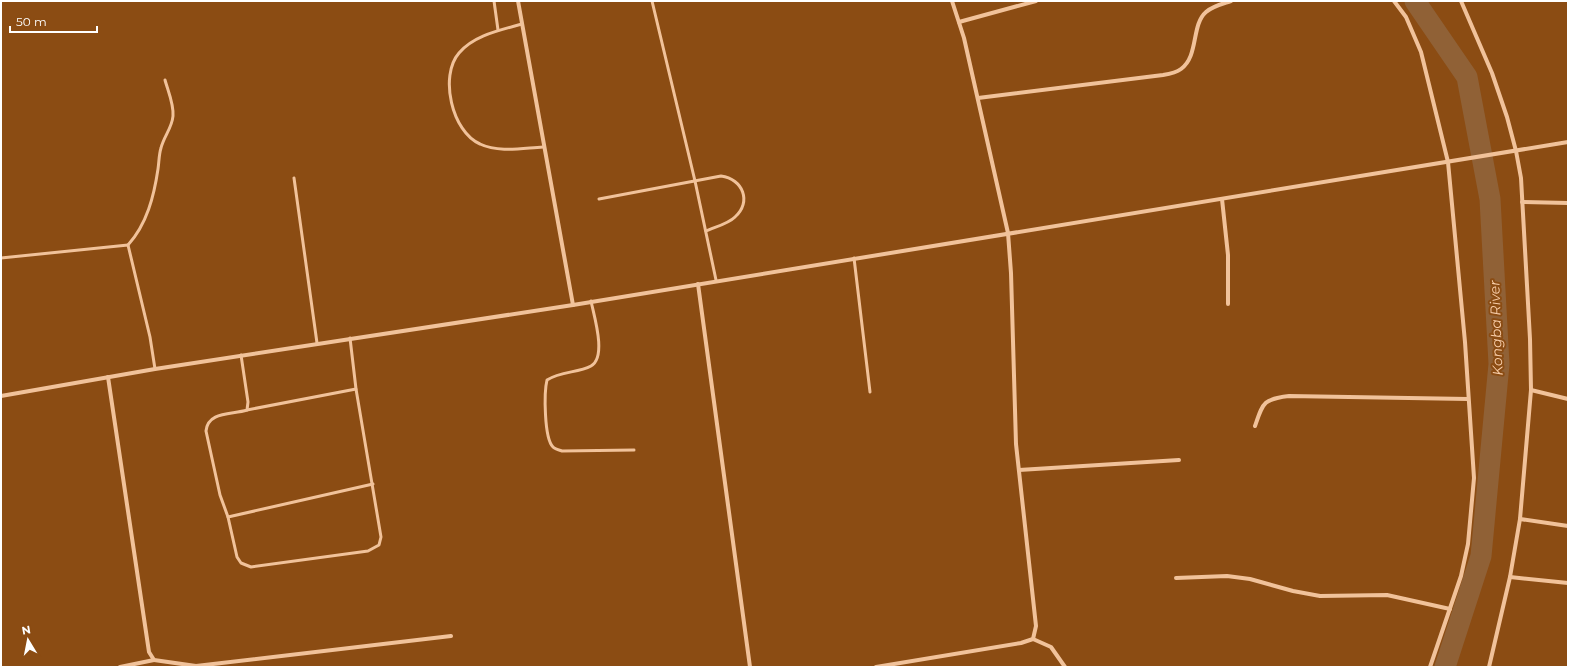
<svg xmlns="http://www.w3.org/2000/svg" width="1569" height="668" viewBox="0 0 1569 668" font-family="Montserrat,sans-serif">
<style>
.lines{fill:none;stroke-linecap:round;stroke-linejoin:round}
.river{stroke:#906136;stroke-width:21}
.service{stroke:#f1c29a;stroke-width:3}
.minor{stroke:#f1c29a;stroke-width:4}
.labels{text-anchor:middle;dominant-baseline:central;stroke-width:4;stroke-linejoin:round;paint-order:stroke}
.water-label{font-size:14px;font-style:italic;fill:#f8ceaa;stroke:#8b4c13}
</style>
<rect width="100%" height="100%" fill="#8b4c13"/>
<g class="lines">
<polyline class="river" points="1415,1 1467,77 1490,199 1499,364 1481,556 1445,667"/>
<g class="service">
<polyline points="494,1 498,30"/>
<polyline points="652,1 695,181 716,280"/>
<path d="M522,24C501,30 474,35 459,53C439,76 452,132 480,144C499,153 523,148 543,147"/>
<polyline points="294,178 317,343"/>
<path d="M599,199L721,176C743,179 752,202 735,217C728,224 715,227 706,231"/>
<path d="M128,245C147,224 154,196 158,169C159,162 159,154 161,148C164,136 172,128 173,116C174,104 168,91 165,80"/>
<polyline points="1,258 128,245 150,337 155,369"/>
<polyline points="854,258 870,392"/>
<path d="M591,301C594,316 607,357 591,366C578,373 561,371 547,380C544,392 544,438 553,447C555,449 559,450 562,451L634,450"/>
<path d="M241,355L248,402L247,410C232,415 208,411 206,431L220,495L228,517L237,557L241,563L251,567L368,551L379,545L381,537L356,389L350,338"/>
<polyline points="247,410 356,389"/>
<polyline points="228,517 373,484"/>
</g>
<g class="minor">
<polyline points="518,1 573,305"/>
<polyline points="1394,1 1406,17 1421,52 1448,162 1465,342 1474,478 1468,544 1461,576 1430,667"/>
<polyline points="1461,1 1492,73 1507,117 1516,151 1521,178 1530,339 1531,390 1520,519 1510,577 1489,667"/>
<polyline points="959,22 1036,1"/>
<path d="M978,98L1163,75C1169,74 1177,72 1181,69C1199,56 1191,25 1206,12C1213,6 1222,4 1231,1"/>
<polyline points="1222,199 1228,255 1228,304"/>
<polyline points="1522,202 1568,203"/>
<polyline points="698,284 750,667"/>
<polyline points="108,377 149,652 154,660 196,666 451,636"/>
<polyline points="1531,390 1568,399"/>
<polyline points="1,396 155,369 573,305 1568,142"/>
<path d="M1255,426C1263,403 1263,399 1289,396L1468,399"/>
<polyline points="1019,470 1179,460"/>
<polyline points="1520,519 1568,526"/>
<polyline points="1510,577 1568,583"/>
<polyline points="1176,578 1227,576 1250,579 1293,591 1320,596 1387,595 1450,609"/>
<polyline points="1033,639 1051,647 1065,667"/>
<polyline points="120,667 154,660"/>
<polyline points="876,667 1021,643 1033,639 1036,626 1016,444 1011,273 1008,233 964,38 952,1"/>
</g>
</g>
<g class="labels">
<g class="water-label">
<text transform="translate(1496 328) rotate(-92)">Kongba River</text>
</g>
</g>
<rect width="1569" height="668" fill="none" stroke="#ffffff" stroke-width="4"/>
<g transform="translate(28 640) rotate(350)" stroke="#8b4c13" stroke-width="3" paint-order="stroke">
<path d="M0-3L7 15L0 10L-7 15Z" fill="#ffffff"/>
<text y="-6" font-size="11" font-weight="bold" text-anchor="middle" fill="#ffffff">N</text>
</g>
<path d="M10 26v6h87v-6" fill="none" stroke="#ffffff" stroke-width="2"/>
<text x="16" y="26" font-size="12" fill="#ffffff" stroke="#8b4c13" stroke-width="3" paint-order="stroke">50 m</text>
</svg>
